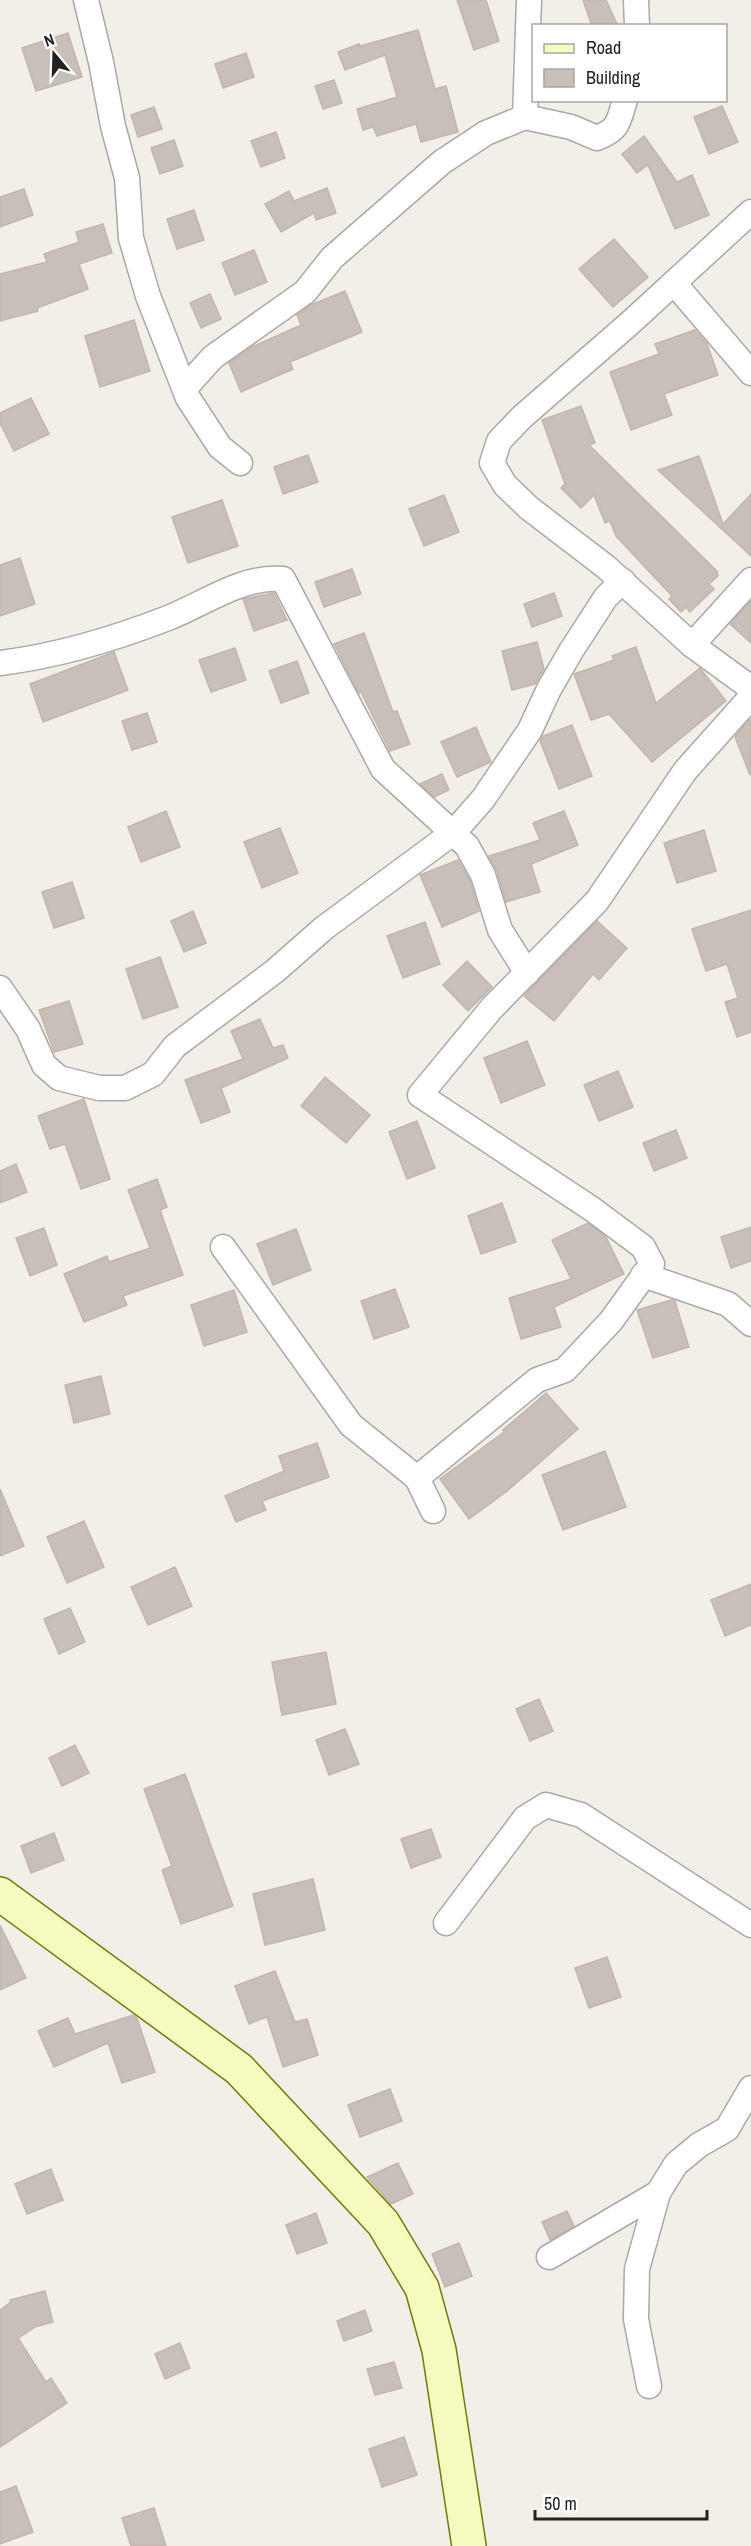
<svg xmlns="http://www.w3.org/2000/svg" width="751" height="2546" viewBox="0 0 751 2546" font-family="'Archivo Narrow',sans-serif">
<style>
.building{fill:#c7bfb8;stroke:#c4b6ab;stroke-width:1.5}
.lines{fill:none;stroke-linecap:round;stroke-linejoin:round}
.minor-casing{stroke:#a9a9a9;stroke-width:27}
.secondary-casing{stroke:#707d05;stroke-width:36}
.minor{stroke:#fff;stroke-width:24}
.secondary{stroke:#f7fabf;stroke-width:33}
</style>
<rect width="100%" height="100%" fill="#f2efe9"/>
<g class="building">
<polygon points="457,0 486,0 499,41 474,50"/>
<polygon points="583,0 606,0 618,26 592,26"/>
<polygon points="418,30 435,89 446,86 458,132 421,142 416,124 377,136 373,127 363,130 357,109 397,97 385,55 345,70 338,52 359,44 360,46"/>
<polygon points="68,33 82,77 36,91 22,48"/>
<polygon points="246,53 254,77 223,88 215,64"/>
<polygon points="334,80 342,103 323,109 315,86"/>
<polygon points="722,106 738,142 709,154 694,117"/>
<polygon points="154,107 162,129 138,137 131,115"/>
<polygon points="276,132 285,158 261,167 251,141"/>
<polygon points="644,136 677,182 692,175 709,215 675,229 648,165 637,173 622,154"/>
<polygon points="174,140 183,166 160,174 151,148"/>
<polygon points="327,188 336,213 316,220 314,213 281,232 265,204 289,191 294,201"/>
<polygon points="24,189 33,215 0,227 0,197"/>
<polygon points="194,210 204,240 177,249 167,219"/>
<polygon points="103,224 112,253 79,264 88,289 37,308 38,311 0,321 0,274 47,262 44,254 79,242 76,232"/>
<polygon points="614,239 648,277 613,307 579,269"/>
<polygon points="254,250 267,282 235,295 222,263"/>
<polygon points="345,291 362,332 290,362 293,369 241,392 229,363 254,346 301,325 297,315 311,305"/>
<polygon points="210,294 221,319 201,328 190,303"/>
<polygon points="134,320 150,371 100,387 85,336"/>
<polygon points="695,330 707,344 718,375 664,394 672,415 631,430 610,372 659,354 655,344"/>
<polygon points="31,398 49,434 14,451 0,423 0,413"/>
<polygon points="581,406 595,443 589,445 717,571 718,576 709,584 714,589 690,612 686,607 681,612 669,599 672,596 616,536 610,521 605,523 594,495 581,508 561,488 565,484 542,420"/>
<polygon points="308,455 318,482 283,494 274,467"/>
<polygon points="699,456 723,524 751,494 751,556 658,470"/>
<polygon points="444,495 459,532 424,546 409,509"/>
<polygon points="222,500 238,546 188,563 172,517"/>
<polygon points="20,558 35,604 0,616 0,565"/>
<polygon points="352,569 361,594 324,607 315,582"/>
<polygon points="274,593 287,620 254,631 243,599"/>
<polygon points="554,593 562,616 532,627 524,604"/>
<polygon points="751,601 751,643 730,624"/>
<polygon points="364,633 393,712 397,711 410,744 390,751 361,692 359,693 334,644"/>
<polygon points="537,642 544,669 535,684 512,690 502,651"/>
<polygon points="636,647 656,703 700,668 726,701 652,762 609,714 591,720 574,674 614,660 612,656"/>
<polygon points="235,648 246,680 211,692 199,660"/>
<polygon points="114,652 128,690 43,722 30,684"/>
<polygon points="297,661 309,693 281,703 269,671"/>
<polygon points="147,713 157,742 132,750 122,721"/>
<polygon points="749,720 751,720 750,775 735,737"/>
<polygon points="572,725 592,776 559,789 540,741 543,736"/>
<polygon points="476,727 491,762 457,777 441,742"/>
<polygon points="442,774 449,790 434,797 420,784"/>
<polygon points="166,811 180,847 141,862 128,827"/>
<polygon points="564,811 578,845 531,864 540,892 506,902 497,871 489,856 540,840 533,823"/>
<polygon points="280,828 298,873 262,888 244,842"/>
<polygon points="704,830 716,871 677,883 664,843"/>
<polygon points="458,860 470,881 479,911 442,927 420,875"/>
<polygon points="72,882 84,918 54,928 42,892"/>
<polygon points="751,910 751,1032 737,1037 725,1002 738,998 727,964 706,971 692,929"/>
<polygon points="193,911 206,943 184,952 171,921"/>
<polygon points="597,921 627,948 599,980 593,974 554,1021 524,996"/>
<polygon points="425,922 440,964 403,978 387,936"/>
<polygon points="160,957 178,1007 143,1019 126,969"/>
<polygon points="467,961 492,987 468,1011 443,985"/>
<polygon points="69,1001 83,1044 54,1052 39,1010"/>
<polygon points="260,1019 273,1048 283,1045 288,1058 221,1088 230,1112 201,1123 185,1080 243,1059 231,1031"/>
<polygon points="527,1041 545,1085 501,1103 484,1058"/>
<polygon points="618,1071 633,1107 599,1121 584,1085"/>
<polygon points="325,1077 370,1115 346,1143 301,1106"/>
<polygon points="84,1099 110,1179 81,1189 65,1144 50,1149 38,1116"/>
<polygon points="417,1121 435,1168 407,1179 389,1132"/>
<polygon points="676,1130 687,1158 654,1171 643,1143"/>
<polygon points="16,1164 27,1192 0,1203 0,1171"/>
<polygon points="157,1179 167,1207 160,1210 183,1275 123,1296 127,1305 84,1322 64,1274 107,1256 109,1262 150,1248 128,1190"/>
<polygon points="502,1203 516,1242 481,1254 468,1216"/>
<polygon points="588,1223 606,1237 624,1274 554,1307 561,1327 521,1339 509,1298 571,1279 552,1240"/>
<polygon points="751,1227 751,1261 731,1268 721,1237"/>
<polygon points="44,1228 57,1265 30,1276 16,1238"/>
<polygon points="296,1229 311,1270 273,1285 257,1244"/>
<polygon points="395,1289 409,1327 374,1339 361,1301"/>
<polygon points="234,1290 247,1332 204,1346 191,1305"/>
<polygon points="671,1300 675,1301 689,1347 653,1358 637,1310"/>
<polygon points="101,1376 110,1414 74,1423 65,1385"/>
<polygon points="546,1393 578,1429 506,1492 469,1519 440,1479 504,1432 503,1430"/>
<polygon points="317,1443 329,1477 262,1501 266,1510 236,1522 225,1496 284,1471 279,1456"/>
<polygon points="605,1451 626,1507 563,1530 542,1475"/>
<polygon points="0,1489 24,1546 0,1556"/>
<polygon points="84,1521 104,1567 67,1583 47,1537"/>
<polygon points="175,1567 192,1606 148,1625 131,1587"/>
<polygon points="751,1584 751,1625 725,1636 711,1600"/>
<polygon points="70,1608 85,1642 59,1654 44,1619"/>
<polygon points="326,1652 336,1704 282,1715 272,1662"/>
<polygon points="539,1699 553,1731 530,1741 516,1709"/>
<polygon points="345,1729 359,1764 329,1775 316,1740"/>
<polygon points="75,1745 89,1773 62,1786 49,1758"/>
<polygon points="185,1774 233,1906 181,1924 162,1870 172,1866 144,1789"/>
<polygon points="431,1829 441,1857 411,1868 401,1839"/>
<polygon points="54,1833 64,1860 31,1873 21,1846"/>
<polygon points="313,1879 325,1930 265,1945 253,1894"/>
<polygon points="0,1925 26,1978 0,1990"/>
<polygon points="607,1957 621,1997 589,2008 575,1968"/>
<polygon points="275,1971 295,2022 307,2019 318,2055 283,2067 267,2017 249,2024 235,1986"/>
<polygon points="133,2015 137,2018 155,2072 122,2083 108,2043 54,2067 38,2031 68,2018 75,2034"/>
<polygon points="390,2089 402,2121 360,2137 348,2105"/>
<polygon points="398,2163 413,2194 391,2204 367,2177"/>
<polygon points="51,2169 63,2200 27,2214 15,2184"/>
<polygon points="567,2211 574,2226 550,2240 542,2222"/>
<polygon points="316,2213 327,2243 297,2254 286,2225"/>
<polygon points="459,2243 472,2276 445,2287 432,2254"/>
<polygon points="45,2291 53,2322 35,2327 18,2338 46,2382 51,2378 67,2403 0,2447 0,2310 11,2302 10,2300"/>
<polygon points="365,2310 372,2331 344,2341 337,2321"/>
<polygon points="180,2343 190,2368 165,2379 155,2354"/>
<polygon points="394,2362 402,2388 375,2395 367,2369"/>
<polygon points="404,2437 417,2475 382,2487 369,2449"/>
<polygon points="16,2486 33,2532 0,2544 0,2492"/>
<polygon points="154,2508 166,2546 131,2546 122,2518"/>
</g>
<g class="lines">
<defs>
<g id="minor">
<polyline points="86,0 101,62 113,126 127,178 131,238 148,296 188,398 220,447 240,463"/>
<polyline points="636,0 637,26"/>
<polyline points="525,117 529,0"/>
<polyline points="751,212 630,323 522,417 499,441 492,463 505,485 529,508 606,567 692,645 751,688"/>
<polyline points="674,283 751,373"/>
<path d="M185,388L213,357L305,292L332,258L442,162L486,133L525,117L571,127L597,138C619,129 618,123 625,100"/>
<polyline points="692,645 751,580"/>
<path d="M0,663C57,656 114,639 168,618C204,604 243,575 283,579L383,769L467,846L483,875L500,930L527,973"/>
<polyline points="0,988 28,1029 44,1065 59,1078 99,1088 125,1088 153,1074 175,1046 275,971 324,928 454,832 483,799 530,730 549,689 571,651 606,597 623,581"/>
<polyline points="223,1247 351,1425 417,1478 537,1380 565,1370 611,1321 652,1264 643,1247 592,1209 420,1095 492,1008 597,901 685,771 751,697"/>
<polyline points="643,1275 728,1304 751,1324"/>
<polyline points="417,1478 433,1511"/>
<polyline points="446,1923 525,1818 546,1805 581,1815 751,1925"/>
<polyline points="549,2257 658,2193 676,2164 699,2145 727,2129 751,2088"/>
<polyline points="649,2386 636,2319 637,2269 658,2193"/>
</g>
<polyline id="secondary" points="0,1894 239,2069 383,2223 422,2288 439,2350 469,2546"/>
</defs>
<use href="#minor" class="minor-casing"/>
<use href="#secondary" class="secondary-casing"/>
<use href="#minor" class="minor"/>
<use href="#secondary" class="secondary"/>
</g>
<rect x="532" y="24" width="195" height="78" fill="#ffffff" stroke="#a7a7a7" stroke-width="1.5"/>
<rect x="544" y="44" width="30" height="9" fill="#f7fabf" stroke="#a7a7a7" stroke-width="1.5"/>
<text x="586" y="54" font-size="18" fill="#222222">Road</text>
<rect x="544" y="69" width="30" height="18" fill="#c7bfb8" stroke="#a7a7a7" stroke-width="1.5"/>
<text x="586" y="84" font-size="18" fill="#222222">Building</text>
<g transform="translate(54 54) rotate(341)" stroke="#ffffff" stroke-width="4.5" paint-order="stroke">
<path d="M0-4.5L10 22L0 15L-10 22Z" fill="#222222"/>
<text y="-9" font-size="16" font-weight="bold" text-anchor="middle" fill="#222222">N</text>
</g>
<path d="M535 2510v9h172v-9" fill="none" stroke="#222222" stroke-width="3"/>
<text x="544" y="2510" font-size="18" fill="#222222" stroke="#ffffff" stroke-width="4.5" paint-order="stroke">50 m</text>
</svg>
